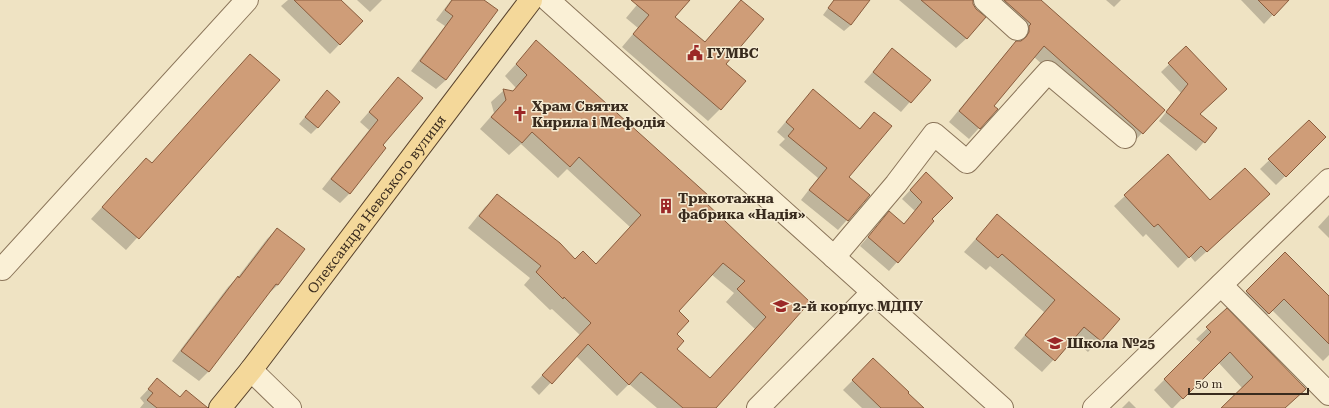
<svg xmlns="http://www.w3.org/2000/svg" width="1329" height="408" viewBox="0 0 1329 408" font-family="'Roboto Serif',serif">
<style>
.shadow{fill:#0003;fill-rule:evenodd}
.building{fill:#cf9d78;stroke:#8a5d3e;fill-rule:evenodd}
.lines{fill:none;stroke-linecap:round;stroke-linejoin:round}
.minor-casing{stroke:#8a7459;stroke-width:24}
.major-casing{stroke:#58422d;stroke-width:24}
.minor{stroke:#faf0d6;stroke-width:22}
.major{stroke:#f4d89a;stroke-width:22}
.labels{text-anchor:middle;dominant-baseline:central;stroke-width:3;stroke-linejoin:round;paint-order:stroke}
.poi-label{font-size:14px;font-weight:bold;fill:#392b1e;stroke:#f6ecd3;text-anchor:start}
.street-label{font-size:14px;fill:#392b1e;stroke:#f6ecd3}
</style>
<rect width="100%" height="100%" fill="#efe3c3"/>
<g class="shadow">
<polygon points="288,0 340,0 362,21 330,54 281,6"/>
<polygon points="357,0 382,0 370,12"/>
<polygon points="451,0 483,0 497,11 446,80 436,89 411,71 445,26 436,20"/>
<polygon points="641,0 688,0 674,17 704,43 741,1 725,64 720,109 708,121 622,47 638,28 626,18"/>
<polygon points="834,0 861,0 866,4 851,25 844,31 823,15"/>
<polygon points="899,0 972,0 967,38 956,48"/>
<polygon points="981,0 1039,0 1142,133 1132,144 1034,57 993,106 979,128 969,139 949,122 1006,53 1017,42 1019,42 1019,38"/>
<polygon points="1106,0 1121,0 1114,7"/>
<polygon points="1241,0 1277,0 1282,5 1264,24"/>
<path d="M536,42L808,302L715,408H657L629,384L617,396L576,356L539,395L531,387L580,335L552,309L550,310L524,285L530,278L468,228L485,207L497,196L575,260L596,264L630,227L567,169L558,178L521,144L509,155L480,129L494,113L491,102L503,91L513,92L516,88L505,76ZM711,274L734,293L726,302L755,329L710,379L676,349L677,311Z"/>
<polygon points="1186,48 1199,115 1216,128 1196,151 1159,121 1181,93 1161,72"/>
<polygon points="892,50 929,80 901,112 864,82"/>
<polygon points="250,55 279,81 126,250 91,219 146,159 152,164"/>
<polygon points="398,79 381,145 385,148 349,194 340,203 322,189 369,130 360,122"/>
<polygon points="321,98 318,127 311,134 299,124"/>
<polygon points="804,100 859,129 874,113 848,177 869,195 838,230 801,200 818,178 779,145 785,139 777,132"/>
<polygon points="1309,122 1325,137 1276,185 1260,169"/>
<polygon points="926,173 931,219 897,262 889,271 860,246 889,213 903,225 915,211 902,199"/>
<polygon points="1125,196 1210,201 1258,205 1195,262 1190,256 1178,268 1146,234 1143,237 1114,206"/>
<polygon points="997,215 1118,319 1088,352 1073,339 1042,372 1014,348 1044,312 990,266 986,270 964,252"/>
<polygon points="1329,215 1329,238 1318,227"/>
<polygon points="277,229 278,285 268,294 267,293 208,372 199,381 172,361 228,287 238,277 267,239"/>
<polygon points="1285,254 1329,297 1329,355 1323,361 1272,310 1257,325 1235,304"/>
<polygon points="1227,310 1285,408 1222,408 1243,389 1218,362 1173,408 1171,408 1154,390 1201,343 1196,339"/>
<polygon points="864,369 924,408 862,408 843,390"/>
<polygon points="157,380 179,398 186,391 199,408 140,408 144,403 140,398"/>
<polygon points="1129,401 1136,408 1122,408"/>
</g>
<g class="building">
<polygon points="294,0 341,0 363,21 340,45"/>
<polygon points="452,0 484,0 498,10 446,80 420,61 453,16 445,10"/>
<polygon points="631,0 690,0 675,17 705,42 741,0 764,19 726,64 746,81 721,110 633,34 649,15"/>
<polygon points="834,0 870,0 851,25 828,8"/>
<polygon points="921,0 973,0 973,4 976,9 986,17 967,39"/>
<polygon points="1004,0 1041,0 1165,110 1143,134 1044,46 994,106 998,109 980,129 959,111 1016,41 1021,41 1026,37 1029,32 1029,26 1031,24"/>
<polygon points="1258,0 1289,0 1274,16"/>
<path d="M536,40L709,196L704,201L810,302L716,408H683L641,372L629,385L588,344L552,384L542,375L591,323L564,297L563,299L536,272L541,266L479,216L497,194L560,243L575,259L583,251L596,264L641,215L579,157L570,167L532,132L522,143L491,117L506,100L503,89L513,91L527,75L516,64ZM723,263L745,281L737,289L766,317L710,378L677,349L684,341L677,334L689,321L679,311Z"/>
<polygon points="1186,46 1227,89 1200,114 1217,128 1205,143 1166,112 1188,84 1168,63"/>
<polygon points="892,48 931,80 911,103 873,72"/>
<polygon points="250,54 280,80 139,239 102,207 146,158 152,163"/>
<polygon points="398,77 423,98 383,145 386,148 350,194 331,179 378,120 369,112"/>
<polygon points="813,89 860,129 874,112 892,126 849,177 870,195 848,221 809,190 827,168 788,136 794,129 786,122"/>
<polygon points="327,90 340,102 318,128 305,117"/>
<polygon points="1309,120 1326,137 1286,177 1268,159"/>
<polygon points="1168,154 1210,200 1245,168 1270,194 1207,252 1201,246 1189,258 1158,224 1154,227 1124,195"/>
<polygon points="926,172 953,198 932,219 934,221 898,263 868,237 889,211 904,224 922,202 910,190"/>
<polygon points="997,214 1120,319 1101,341 1084,327 1055,361 1025,335 1055,300 1002,254 998,258 976,239"/>
<polygon points="277,228 305,249 278,285 276,284 209,372 181,351 238,276 239,278"/>
<polygon points="1285,252 1329,296 1329,344 1284,299 1269,314 1246,291"/>
<polygon points="1227,308 1306,389 1285,408 1221,408 1253,377 1230,352 1183,399 1164,379 1211,332 1206,327"/>
<polygon points="873,358 909,392 908,393 924,408 881,408 852,380"/>
<polygon points="157,378 180,397 186,390 208,408 157,408 147,400 153,393 148,389"/>
</g>
<g class="lines">
<defs>
<g id="minor">
<polyline points="548,0 1002,408"/>
<polyline points="985,0 1017,29"/>
<polyline points="834,257 896,184 934,134 967,162 1048,72 1125,137"/>
<polyline points="0,267 2,269 247,0"/>
<polyline points="1221,285 1329,394"/>
<polyline points="251,370 290,408"/>
<polyline points="758,408 873,292"/>
<polyline points="1094,408 1329,180"/>
</g>
<g id="major">
<path id="s1" d="M220,408L251,370L531,0"/>
</g>
</defs>
<use href="#minor" class="minor-casing"/>
<use href="#major" class="major-casing"/>
<use href="#minor" class="minor"/>
<use href="#major" class="major"/>
</g>
<defs>
<symbol id="civic-bare" viewBox="-9 -9 18 18"><path d="M-.6-6.5H3V-4.5H.6V-3L4-1V1h2V6H-6V1h2V-1L-.6-3ZM-1.2 2.5V6h2.4V2.5Z" fill="#9b2827" stroke="#f6ecd3" stroke-width="2.5" paint-order="stroke"/></symbol>
<symbol id="church-bare" viewBox="-9 -9 18 18"><path d="M-1.2-6h2.4v3.5h3.3v2.4h-3.3V6h-2.4V-.1h-3.3v-2.4h3.3Z" fill="#9b2827" stroke="#f6ecd3" stroke-width="2.5" paint-order="stroke"/></symbol>
<symbol id="building-bare" viewBox="-9 -9 18 18"><path d="M-4-6H4V6H1V3H-1V6H-4ZM-2.5-4.3h1.7v1.8h-1.7ZM.8-4.3h1.7v1.8H.8ZM-2.5-1h1.7V.8h-1.7ZM.8-1h1.7V.8H.8Z" fill="#9b2827" stroke="#f6ecd3" stroke-width="2.5" paint-order="stroke"/></symbol>
<symbol id="university-bare" viewBox="-9 -9 18 18"><path d="M0-5L7-2L0 1L-7-2ZM-4 1L0 2.5L4 1V4Q0 6-4 4Z" fill="#9b2827" stroke="#f6ecd3" stroke-width="2.5" paint-order="stroke"/></symbol>
<symbol id="school-bare" viewBox="-9 -9 18 18"><path d="M0-5L7-2L0 1L-7-2ZM-4 1L0 2.5L4 1V4Q0 6-4 4Z" fill="#9b2827" stroke="#f6ecd3" stroke-width="2.5" paint-order="stroke"/></symbol>
</defs>
<g fill-rule="evenodd">
<use href="#civic-bare" x="684" y="42" width="22" height="22"/>
<use href="#church-bare" x="509" y="103" width="22" height="22"/>
<use href="#building-bare" x="655" y="195" width="22" height="22"/>
<use href="#university-bare" x="770" y="295" width="22" height="22"/>
<use href="#school-bare" x="1044" y="332" width="22" height="22"/>
</g>
<g class="labels">
<g class="poi-label">
<text x="707" y="53">ГУМВС</text>
<text x="532" y="106">Храм Святих<tspan x="532" dy="16">Кирила і Мефодія</tspan></text>
<text x="678" y="198">Трикотажна<tspan x="678" dy="16">фабрика «Надія»</tspan></text>
<text x="793" y="306">2-й корпус МДПУ</text>
<text x="1067" y="343">Школа №25</text>
</g>
<g class="street-label">
<text stroke="none"><textPath href="#s1" startOffset="257">Олександра Невського вулиця</textPath></text>
</g>
</g>
<path d="M1189 388v6h119v-6" fill="none" stroke="#392b1e" stroke-width="2"/>
<text x="1195" y="388" font-size="12" fill="#392b1e" stroke="#f6ecd3" stroke-width="3" paint-order="stroke">50 m</text>
</svg>
